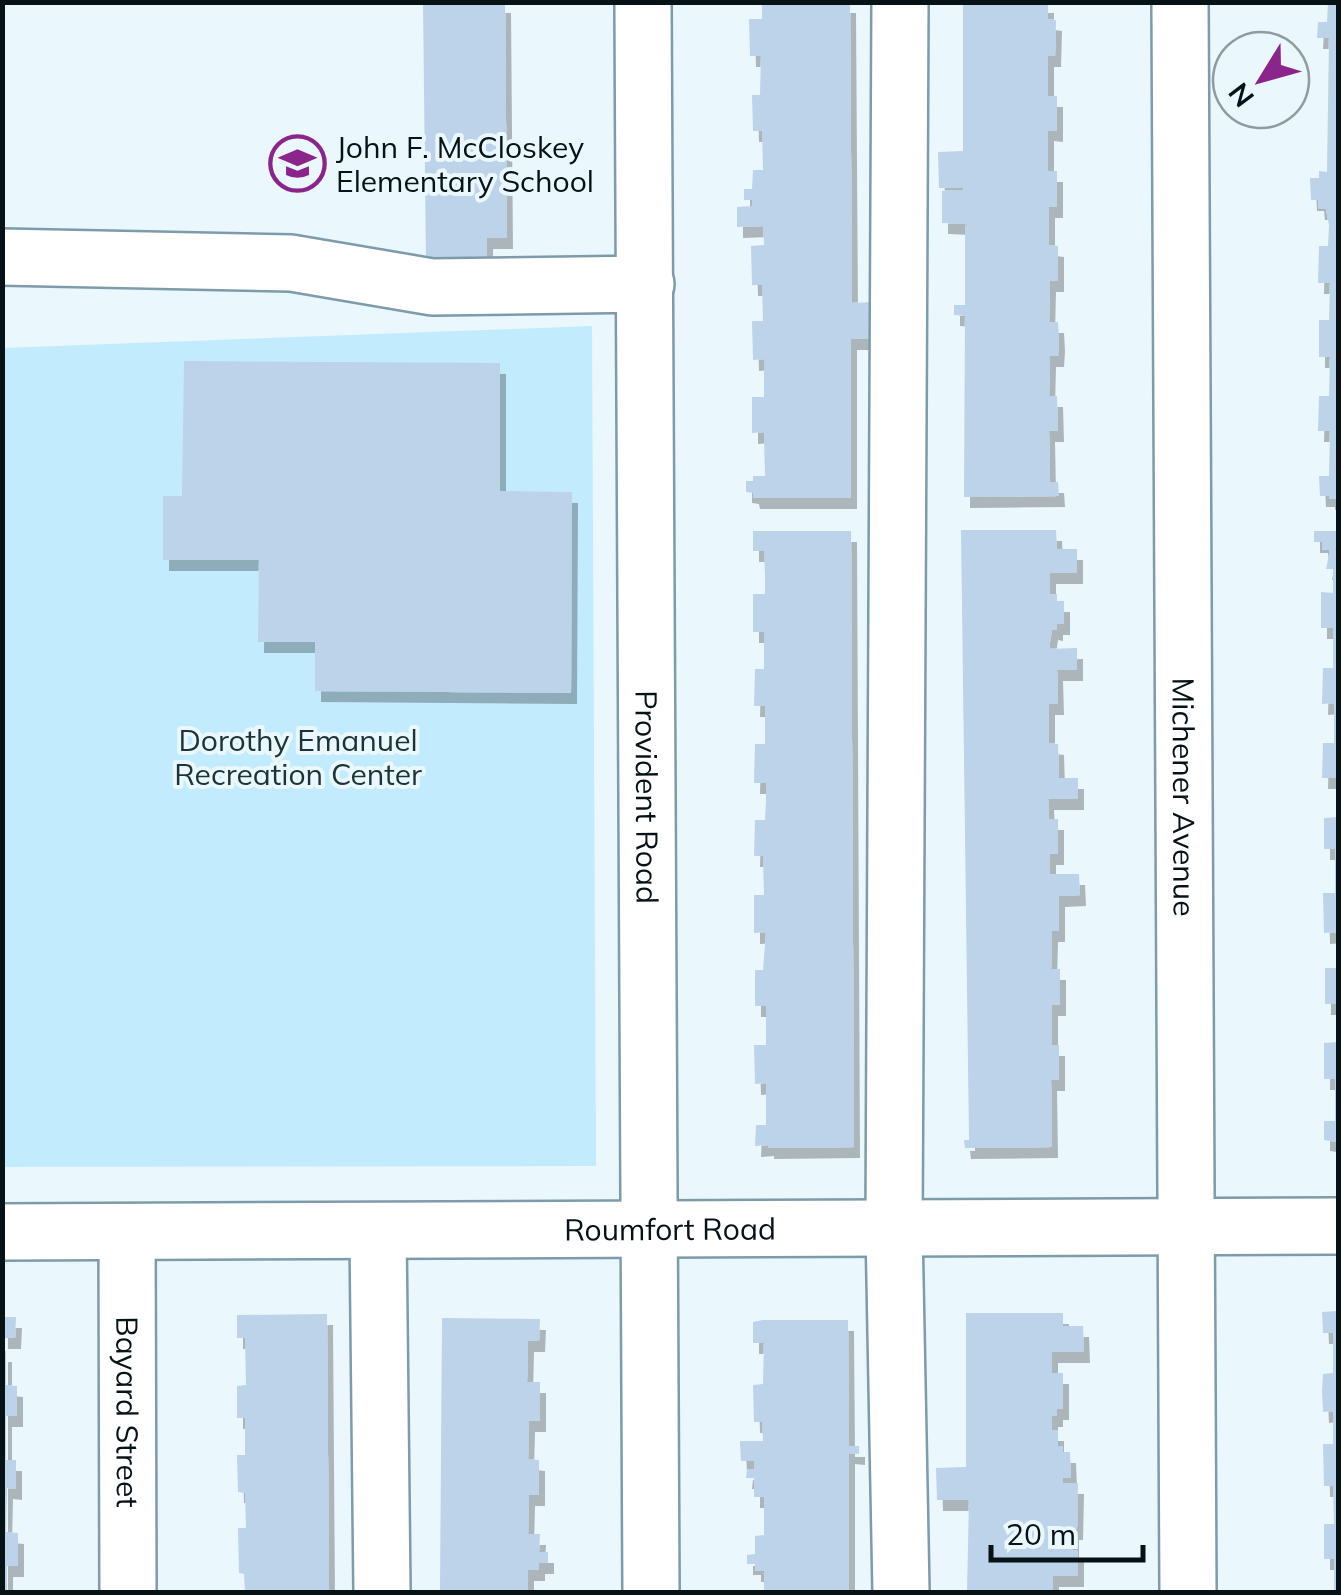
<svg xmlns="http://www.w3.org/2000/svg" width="1341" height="1595" viewBox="0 0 1341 1595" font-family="Mulish,sans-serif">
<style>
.green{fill:#c3ebfe}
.building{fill:#bdd3e9;filter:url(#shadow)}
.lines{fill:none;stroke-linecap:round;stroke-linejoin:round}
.minor-casing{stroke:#7e9ba9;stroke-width:60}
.minor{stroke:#fff;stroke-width:55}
.labels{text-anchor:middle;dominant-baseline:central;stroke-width:8;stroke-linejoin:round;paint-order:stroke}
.poi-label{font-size:30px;fill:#071217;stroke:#eaf7fd;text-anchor:start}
.park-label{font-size:30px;fill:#1d333c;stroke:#eaf7fd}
.street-label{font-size:30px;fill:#071217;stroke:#eaf7fd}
</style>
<defs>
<filter id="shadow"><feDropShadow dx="6" dy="11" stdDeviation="0" flood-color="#0004"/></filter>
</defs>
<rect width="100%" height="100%" fill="#eaf7fd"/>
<polygon class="green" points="592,326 596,1166 3,1167 3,348"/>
<g class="building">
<polygon points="423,2 505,2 507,238 487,238 487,263 426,263"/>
<polygon points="762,2 850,2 852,303 874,302 875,339 851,339 851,498 754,498 753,493 746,492 746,481 753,481 753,476 765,476 764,432 752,433 752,397 764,397 764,359 753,360 752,321 763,321 762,285 752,285 751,246 764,245 763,226 737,227 737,207 752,206 752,200 744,200 744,189 752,189 753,170 763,170 762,131 753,131 752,95 760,95 761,56 750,56 749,19 762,19"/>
<polygon points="963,2 1048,2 1048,19 1056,20 1055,56 1048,56 1048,96 1057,96 1057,131 1048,130 1048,171 1057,171 1057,207 1049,207 1049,245 1058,246 1058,281 1050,281 1049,322 1058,322 1059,340 1058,356 1050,356 1049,396 1057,396 1058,431 1049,431 1050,482 1058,482 1059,496 964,497 965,316 954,315 954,305 965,305 965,226 987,225 942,223 942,191 963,190 963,188 939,188 938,152 963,151"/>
<polygon points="1328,3 1338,3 1338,499 1329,499 1329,496 1320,496 1319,476 1329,476 1330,431 1318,431 1319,396 1329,396 1330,357 1319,357 1319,320 1329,320 1330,283 1318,283 1319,246 1328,246 1329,225 1326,209 1319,209 1318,200 1311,200 1310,178 1319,178 1319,171 1327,172 1329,38 1317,38 1318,22 1327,22"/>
<polygon points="184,361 500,363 500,491 572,492 571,693 315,691 315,642 258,642 259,560 163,560 163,496 182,496"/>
<polygon points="961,530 1056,530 1057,549 1077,549 1077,573 1050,573 1050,594 1057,594 1057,601 1064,601 1064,624 1057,624 1057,630 1052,629 1049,649 1077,648 1077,670 1057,670 1058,704 1049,704 1049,743 1058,744 1059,778 1078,778 1078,799 1048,799 1049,819 1058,819 1058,854 1050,854 1050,874 1079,874 1080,895 1059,896 1059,931 1052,931 1051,969 1060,969 1060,1005 1052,1005 1052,1045 1059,1045 1059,1080 1051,1080 1052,1147 965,1148 964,1140 969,1140"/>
<polygon points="753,531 851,531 854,1147 768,1148 768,1145 755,1146 756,1125 766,1125 766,1083 755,1084 754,1045 766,1045 766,1006 755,1006 755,970 763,970 766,932 754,933 754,895 764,895 763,856 754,856 755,820 765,820 766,801 766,783 754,783 755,744 765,744 765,706 754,706 755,669 764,669 764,632 753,632 753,594 765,594 765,576 764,551 753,551"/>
<polygon points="1314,531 1338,531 1338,778 1322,778 1323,743 1334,743 1334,703 1322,704 1323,668 1333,668 1333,628 1321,628 1321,592 1333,593 1333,569 1326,569 1330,550 1322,550 1322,542 1314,542"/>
<polygon points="1338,817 1338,932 1324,933 1323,893 1335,893 1335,849 1324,849 1324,818"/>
<rect x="1325" y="968" width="13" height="36"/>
<polygon points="1338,1042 1338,1142 1324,1140 1324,1121 1335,1121 1335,1079 1324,1079 1324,1043"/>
<polygon points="1338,1311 1338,1592 1334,1592 1334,1559 1324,1559 1324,1524 1334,1524 1333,1486 1324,1486 1323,1444 1333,1444 1333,1411 1323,1412 1322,1390 1323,1374 1333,1373 1333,1333 1323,1333 1322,1312"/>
<polygon points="966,1313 1063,1313 1063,1326 1083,1326 1084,1352 1052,1352 1052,1373 1063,1373 1063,1409 1057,1409 1057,1416 1052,1416 1052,1430 1058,1430 1058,1447 1063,1446 1063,1452 1070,1452 1071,1478 1063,1478 1063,1483 1078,1483 1077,1529 1073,1529 1073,1548 1063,1548 1078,1551 1078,1576 1053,1576 1053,1592 967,1592 969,1500 937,1500 936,1468 966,1467"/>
<polygon points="327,1314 329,1592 245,1592 244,1574 239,1573 238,1528 246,1528 245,1493 238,1492 237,1455 245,1455 245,1418 237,1418 237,1386 246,1385 245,1338 237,1338 237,1315"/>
<polygon points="2,1317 16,1317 15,1338 2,1338"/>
<polygon points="442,1318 540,1319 539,1341 528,1341 527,1382 540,1382 540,1421 529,1421 528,1459 539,1460 539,1495 529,1495 528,1534 540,1534 539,1552 548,1552 548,1563 539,1563 539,1570 528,1570 528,1592 440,1592"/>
<polygon points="763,1320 848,1320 849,1446 859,1446 859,1454 849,1453 849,1592 764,1592 764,1571 755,1571 755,1564 747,1564 747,1555 755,1554 755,1536 764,1535 764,1497 754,1497 754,1478 746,1478 747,1469 754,1469 754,1461 741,1461 740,1441 763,1441 762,1422 754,1422 753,1385 763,1384 764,1343 753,1343 753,1322"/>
<polygon points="2,1351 6,1351 6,1385 17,1386 17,1416 6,1416 6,1460 16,1460 16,1489 7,1488 6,1532 18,1533 18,1566 7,1566 7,1592 2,1592"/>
</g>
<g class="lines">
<defs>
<g id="minor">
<path id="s1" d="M643,2L651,1592"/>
<polyline points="900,2 894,1228 901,1592"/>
<path id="s2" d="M1180,2L1188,1592"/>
<polyline points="2,257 291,263 432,287 646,284"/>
<polyline points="378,1231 382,1592"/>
<path id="s3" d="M2,1232L1338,1226"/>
<path id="s4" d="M127,1232L128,1592"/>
</g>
</defs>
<use href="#minor" class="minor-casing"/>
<use href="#minor" class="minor"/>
</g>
<defs>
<symbol id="school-ring" viewBox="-11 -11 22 22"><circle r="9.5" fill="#eaf7fd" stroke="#8c258b" stroke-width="1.5"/><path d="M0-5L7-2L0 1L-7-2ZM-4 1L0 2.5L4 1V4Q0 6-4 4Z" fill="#8c258b"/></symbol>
</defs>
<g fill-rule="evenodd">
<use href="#school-ring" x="266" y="132" width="63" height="63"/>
</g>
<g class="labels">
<g class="poi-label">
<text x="336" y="147">John F. McCloskey<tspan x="336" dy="34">Elementary School</tspan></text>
</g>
<g class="park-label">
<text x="298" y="740">Dorothy Emanuel<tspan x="298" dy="34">Recreation Center</tspan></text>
</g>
<g class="street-label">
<text stroke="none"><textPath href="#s1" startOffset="795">Provident Road</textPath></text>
<text stroke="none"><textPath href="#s2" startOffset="795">Michener Avenue</textPath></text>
<text stroke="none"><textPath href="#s3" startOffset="668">Roumfort Road</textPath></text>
<text stroke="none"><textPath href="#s4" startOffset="180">Bayard Street</textPath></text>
</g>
</g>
<rect width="1341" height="1595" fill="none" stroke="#071217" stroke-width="10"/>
<g transform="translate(1261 80) rotate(233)"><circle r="48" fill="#eaf7fd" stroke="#8f9ba1" stroke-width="2.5"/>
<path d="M0-8L18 38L0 25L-18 38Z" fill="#8c258b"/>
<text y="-15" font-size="28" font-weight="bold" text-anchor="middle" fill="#071217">N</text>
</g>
<path d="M991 1545v15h152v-15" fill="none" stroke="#071217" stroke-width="5"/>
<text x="1006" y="1545" font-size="30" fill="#071217" stroke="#eaf7fd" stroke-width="8" paint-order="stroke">20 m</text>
</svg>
